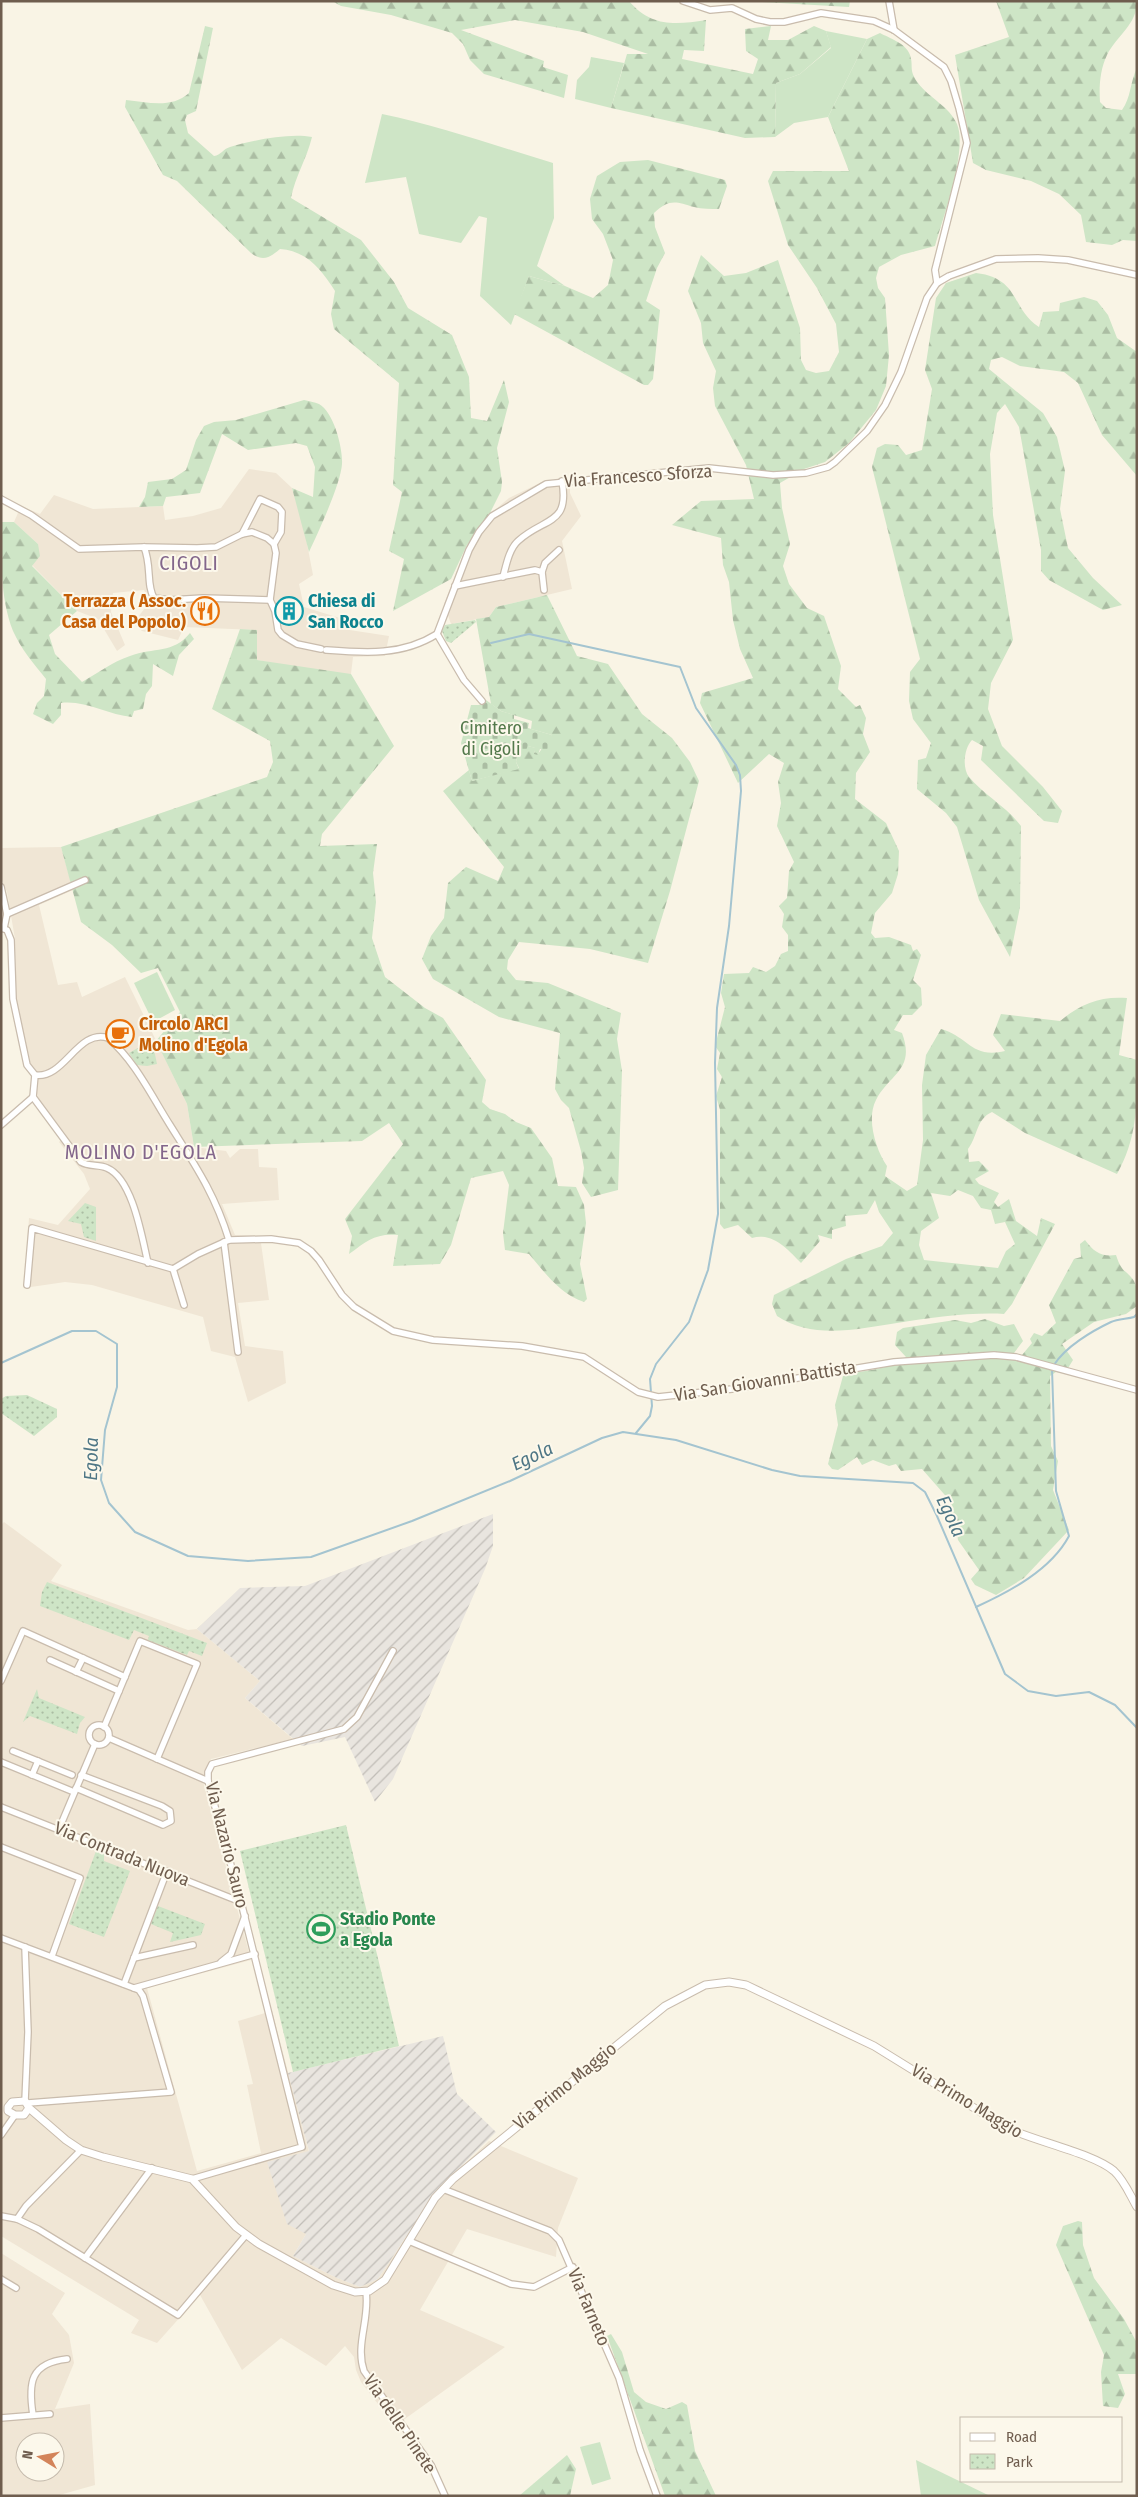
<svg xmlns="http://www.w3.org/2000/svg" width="1138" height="2497" viewBox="0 0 1138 2497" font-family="'Fira Sans Condensed',sans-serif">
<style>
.residential{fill:#f0e6d5;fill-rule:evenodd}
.industrial{fill:url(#industrial-furrows)}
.grass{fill:#cee5c6}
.forest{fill:url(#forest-firs);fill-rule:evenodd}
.cemetery{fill:url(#cemetery-stones)}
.park{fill:url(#park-dots)}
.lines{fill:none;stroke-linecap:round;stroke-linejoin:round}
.stream{stroke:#a4c4d0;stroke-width:2}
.minor-casing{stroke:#c9bcad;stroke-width:8}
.tertiary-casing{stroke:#c9bcad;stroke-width:9}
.minor{stroke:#fff;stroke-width:5.5}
.tertiary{stroke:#fff;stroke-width:7}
.labels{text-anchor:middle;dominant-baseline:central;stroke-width:4;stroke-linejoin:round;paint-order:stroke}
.street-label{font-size:18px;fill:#6f5d4e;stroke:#fcf8eb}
.food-label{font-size:18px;font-weight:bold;fill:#c56008;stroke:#fcf8eb;text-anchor:end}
.culture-label{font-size:18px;font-weight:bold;fill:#0d838f;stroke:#fcf8eb;text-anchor:start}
.park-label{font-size:18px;fill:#53794b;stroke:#fcf8eb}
.leisure-label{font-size:18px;font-weight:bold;fill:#27864d;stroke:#fcf8eb;text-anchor:start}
.water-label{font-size:19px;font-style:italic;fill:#4e7685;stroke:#fcf8eb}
.quarter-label{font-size:20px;letter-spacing:1px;fill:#83668b;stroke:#fcf8eb}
</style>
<defs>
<pattern id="industrial-furrows" width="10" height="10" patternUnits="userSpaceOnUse" patternTransform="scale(1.25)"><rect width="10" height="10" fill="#e9e5df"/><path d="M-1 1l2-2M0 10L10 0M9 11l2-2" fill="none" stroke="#c1bdb7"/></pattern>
<pattern id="forest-firs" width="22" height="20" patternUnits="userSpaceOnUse" patternTransform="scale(1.25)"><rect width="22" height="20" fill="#cee5c6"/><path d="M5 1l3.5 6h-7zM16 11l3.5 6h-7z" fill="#abbda3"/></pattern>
<pattern id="cemetery-stones" width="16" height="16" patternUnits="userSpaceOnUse" patternTransform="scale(1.25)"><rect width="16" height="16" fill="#cee5c6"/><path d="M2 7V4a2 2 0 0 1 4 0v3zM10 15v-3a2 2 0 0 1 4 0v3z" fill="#abbda3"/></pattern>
<pattern id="park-dots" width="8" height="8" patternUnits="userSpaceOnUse" patternTransform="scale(1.25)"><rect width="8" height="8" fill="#cee5c6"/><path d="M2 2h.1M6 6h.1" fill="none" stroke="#abbda3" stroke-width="1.8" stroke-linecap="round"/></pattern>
</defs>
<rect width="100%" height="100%" fill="#f9f4e5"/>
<g class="residential">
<polygon points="249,469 276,473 292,488 304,528 313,575 299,584 304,607 343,619 343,629 389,636 385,656 353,657 351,674 342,675 257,660 257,630 184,627 178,640 142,631 133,624 150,601 144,590 113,593 111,612 125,645 117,651 98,619 77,611 32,565 38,544 14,522 21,506 40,514 54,495 93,509 163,506 165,520 193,516 221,508"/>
<polygon points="570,477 570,493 581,516 562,541 572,589 496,607 489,617 451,624 444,604 467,545 483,520 509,498 542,482"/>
<polygon points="61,847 73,890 39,905 58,985 77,982 82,997 125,977 187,1104 194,1147 226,1151 230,1158 240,1149 258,1149 259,1167 277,1168 279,1200 222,1204 235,1235 260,1236 269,1300 238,1303 245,1346 283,1351 286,1383 248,1402 235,1357 211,1351 203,1317 92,1285 65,1282 24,1288 29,1218 58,1225 90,1189 84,1174 59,1142 66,1135 38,1098 16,998 15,939 7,892 1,878 1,848"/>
<polygon points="4,1522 62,1565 51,1581 188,1630 197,1629 260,1681 245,1698 293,1739 211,1759 202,1778 251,1960 147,1988 197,2171 261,2153 247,2085 253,2084 238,2021 272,2011 309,2152 306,2234 293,2256 337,2278 360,2287 378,2279 437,2190 489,2141 578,2178 558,2228 556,2257 467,2229 420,2310 505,2347 395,2426 361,2382 356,2370 354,2357 345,2346 326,2366 281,2338 242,2370 200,2295 157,2343 131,2333 139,2320 1,2236 1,1525"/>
<path d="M1,2253L65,2293L52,2314L69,2335L74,2363L55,2409L90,2404L95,2485L56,2496H1ZM25,2442H55V2472H25Z"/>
</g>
<g class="industrial">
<polygon points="493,1514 493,1546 485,1569 393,1779 375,1802 345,1737 302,1746 245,1698 260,1681 197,1629 240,1588 305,1586"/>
<polygon points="443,2036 457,2094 496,2132 437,2190 378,2279 360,2287 337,2278 293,2256 306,2234 287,2224 267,2162 309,2151 288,2073"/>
</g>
<g class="grass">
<polygon points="826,31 867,39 828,117 794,123 775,137 776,83 800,74 831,48"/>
<polygon points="591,57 624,63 611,108 575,99 577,80 589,67"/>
<path d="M382,114C440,126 496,146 553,163L554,218L537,266L565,286L529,276L511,325L480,296L487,218L479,216L461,243L419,234L406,177L365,183Z"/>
<polygon points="157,972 175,1010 153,1022 134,983"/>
<polygon points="600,2442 611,2479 592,2485 580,2447"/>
<polygon points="916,2460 990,2496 921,2496"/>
</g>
<g class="forest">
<path d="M332,1H629C651,27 675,25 706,20L704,51L684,50L682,59L753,74L758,59L746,51L745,29L771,26L768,40H788L814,26L826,31L831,47L800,74L776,83L775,137L745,138L611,108L627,54H648L583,32L515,20L461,30L544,61L543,67L568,75L564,98L484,74L470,60L463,44L452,33L391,15L341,6Z"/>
<polygon points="747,1 850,1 849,7"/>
<path d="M996,1H1137C1137,25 1117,35 1107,55C1100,70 1099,86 1100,102L1106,108L1122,110C1131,98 1130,82 1137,68V241L1123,240L1112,245L1086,242L1081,215L1059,194L1031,181L986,170L973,163L955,55L1009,37Z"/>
<path d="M205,26L213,28L196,111L187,115L185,120L188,133L214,156C221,155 223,149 230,147C253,140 289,133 312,137C307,158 295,177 291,198L361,240L394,282L408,308L452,335L469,377L471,418L487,421L504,380L509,402L497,448L502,482L501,491L489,515L467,545L451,579L393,611L404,559L389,551L402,492L393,485L399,383L334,329L331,314L335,291C321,269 307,251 280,249C269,258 263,262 251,253L177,181L163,175L125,107L126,100C148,102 171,109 189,93Z"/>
<path d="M880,33C889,38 906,43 910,55C914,67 908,69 918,83C929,98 949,106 957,124C968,150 943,218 935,246L901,255L879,267L876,278L878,288L885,298L889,355L886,386L876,410L849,443L825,462L804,469L780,483L782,508L790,544L783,566L789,584L807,608L824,616L841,666L838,689L856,707L860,705L866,718L863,734L870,752L856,773L855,799L886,823L899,851L898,874L892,893L875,913L871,933L875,938L889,937L911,945L913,951L917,949L921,955L913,980L921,988L922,1005L912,1015H903L894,1030L902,1033C916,1070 889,1074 876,1100C866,1119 876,1150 887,1166L885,1176L907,1191L917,1185L923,1140L922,1085L926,1055L941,1029C968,1036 971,1059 1005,1051L993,1035L1001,1014L1060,1021C1081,1004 1099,996 1127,998L1119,1055L1137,1060C1137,1104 1138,1136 1117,1174L1025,1133L992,1112C976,1119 978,1136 968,1149L969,1162L979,1161L989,1171L975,1179L979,1184L999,1193L994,1202L998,1207L1009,1199L1016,1221L1037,1236L1041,1218L1055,1224L1012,1304L1004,1314C971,1312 930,1318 897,1323C858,1329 812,1340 777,1316L772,1304L774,1295L846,1259L882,1246L893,1233L879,1212L875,1200L867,1214L845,1216L846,1226L832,1230V1239L818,1235L820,1241L801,1263C788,1250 773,1232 752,1238L738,1225L724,1229L720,1224V1110L716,1096L722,1077L717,1069L720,1053L715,1046L725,1007L721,993L724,974L749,973L753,967L766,972L775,966L781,954L788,951V935L782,927L784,914L779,906L787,898L789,871L794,862L777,826L781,803L778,782L784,763L769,754L738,783L700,703L702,693L753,678L740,649L733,620L729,582L723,565L721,538L672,525L701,501L754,499L746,465L715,406L713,388L716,371L703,343L701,323L688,291L701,255L724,276L746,273L778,260L800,328L801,360L806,370L816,373L829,371L839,352L836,324L817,288L788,245L768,181L773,171H849L828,117L867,39ZM958,1190L973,1196L981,1208L991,1210L995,1224L1005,1222L1015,1244L1006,1251L998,1268L924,1260L919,1245L921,1231L939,1218L931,1193L950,1196Z"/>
<path d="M648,160L725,180L727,186L719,209C711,209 702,209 694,207C676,202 670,198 654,213L655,227L665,253L657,268L646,301L660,310L653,379L648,385H644L514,314L529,276L565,286L593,298L608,285L613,260L603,234L592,219L590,199L597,176L620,162Z"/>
<path d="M976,273C1020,278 1011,309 1039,327L1043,312L1059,311L1060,303L1084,297L1097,301L1108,315L1117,338L1137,352V476L1102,435L1078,383L1064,372L1020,366L1002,357L991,360L989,369L1043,413L1057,437L1065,471L1060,509L1068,548L1093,578L1122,605L1103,610L1049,580L1041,571V550L1019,427L1005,404L997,413L990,454L993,515L1013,640L991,683L988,709L1002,746L1043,787L1062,811L1058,823L1044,821L981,760L983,746L972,740C964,748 962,768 969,777C984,795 1007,807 1021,826L1020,907L1010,957L979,900L957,827L946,813L917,789L918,760L926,758L931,743L913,719L909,701L910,672L920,659L872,467L877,448L885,444L898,445L906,455L922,450L932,389L925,370L936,298L946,283Z"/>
<path d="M304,400C308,401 315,402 319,404C334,412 343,449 342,464C341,483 318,533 309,552L292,488L313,497L315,467L307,446L296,443L248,450L222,434L200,493L166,497L163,506L139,507L145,497L148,482L172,479L186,470L196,440L204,426L214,422L236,420Z"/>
<path d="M1,522H14L38,544L40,556L32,566L77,611L49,635L55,654L82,682C98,673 112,662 130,656C154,647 173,654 190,633L194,639L179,655L173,676L153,664L152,686L146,694L143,709L134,711L132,717C108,715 85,700 61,703V715L53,724L33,714L37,703L44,696L46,679C34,664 21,649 13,631C0,598 1,557 1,522Z"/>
<polygon points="547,595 577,656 608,664 642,714 672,738 690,762 699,781 670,891 648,963 590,949 519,942 508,960 507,969 516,980 548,983 621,1013 617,1039 622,1071 618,1190 591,1197 582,1183 584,1168 581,1151 569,1108 561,1100 555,1089 560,1033 499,1017 433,979 422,959 431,936 444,918 448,883 466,867 498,881 504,867 443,791 469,770 472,781 519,768 516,762 518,749 528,746 536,748 534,753 538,754 552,735 531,729 532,721 501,711 491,704 476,619 489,617 496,607"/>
<path d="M240,629L257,630V660L351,674L394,746L322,834L320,846L377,844L373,873L376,902L372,938L385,977L425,1008L443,1018L486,1080L482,1102L490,1109L505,1114L516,1122L531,1128L552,1158L558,1186L576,1187L584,1205L586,1223L580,1264L587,1299L584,1302C560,1294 545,1273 529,1254L505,1250L503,1233L509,1185L503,1171L471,1178L451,1245L440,1264L393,1266L398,1235C375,1233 367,1241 349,1254L352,1236L345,1219L403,1144L389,1123L362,1141L194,1147L187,1104L156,1041L180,1012L158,968L141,973L112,945L81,922L61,847L267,777L273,762L270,741L212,709Z"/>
<path d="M1085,1240C1094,1252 1101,1257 1116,1255C1122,1274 1126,1269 1134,1281C1138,1289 1137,1298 1137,1306L1126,1314L1094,1322L1062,1344L1073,1360L1065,1373L1056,1372L1050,1376L1051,1446L1058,1461L1053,1490L1069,1530L1024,1578L996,1595L975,1585L971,1579L979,1570L958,1540L951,1502L922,1469L901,1471L896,1464L889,1466L873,1460L862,1465L857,1457L838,1470L832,1469L828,1464L838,1425L835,1405L843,1376C866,1369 886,1371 906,1357L895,1345L897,1332L903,1328L955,1320L971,1323L985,1319L1004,1326L1014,1324L1023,1341L1014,1353L1022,1355L1032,1343L1030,1339L1034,1333L1042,1336L1056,1323L1049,1305L1074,1259L1081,1257L1080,1244Z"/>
<polygon points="1078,2221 1082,2222 1083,2245 1094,2278 1124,2319 1137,2343 1137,2374 1118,2374 1125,2394 1118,2408 1103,2406 1101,2372 1104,2355 1056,2245 1063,2226"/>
<polygon points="611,2334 622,2352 634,2392 646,2402 666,2409 682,2402 687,2405 695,2451 716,2496 665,2496 607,2336"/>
<polygon points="567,2455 576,2469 570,2496 519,2496"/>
</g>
<polygon class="cemetery" points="486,700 501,711 514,715 514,719 529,723 528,728 552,735 547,751 540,749 538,755 534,754 535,748 528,746 526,750 518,749 516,762 519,769 472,781 461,743 471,705 479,705"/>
<g class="park">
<polygon points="475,620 476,622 451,643 446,641 442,631 445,625"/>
<polygon points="152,1040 157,1064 147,1066 137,1065 129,1053"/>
<polygon points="85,1203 96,1207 96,1241 84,1237 81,1224 68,1221"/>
<polygon points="27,1395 57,1409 57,1417 34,1436 1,1413 1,1399 6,1396"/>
<polygon points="47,1582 207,1643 202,1656 189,1651 187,1655 148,1640 149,1636 134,1630 129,1640 40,1606 42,1592"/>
<polygon points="37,1689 39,1698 85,1717 80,1723 77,1734 30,1716 23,1722"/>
<polygon points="346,1825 399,2046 293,2072 240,1851"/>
<polygon points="96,1851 104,1853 104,1861 130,1871 104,1937 69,1924"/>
<polygon points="158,1906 205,1924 201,1935 170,1942 173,1933 151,1924"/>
</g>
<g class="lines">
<g class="stream">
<polyline points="491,643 529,634 680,667 696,708 736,765 740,775 741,791 729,926 717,1008 715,1063 718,1214 708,1270 689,1322 656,1364 650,1379 652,1406 650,1416 636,1433"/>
<polyline points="1,1363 72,1331 96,1331 117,1344 117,1387 105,1430 101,1480 109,1503 135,1532 188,1556 248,1561 311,1557 412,1521 510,1481 602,1438 623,1432 676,1440 772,1470 800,1476 913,1483 925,1492 937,1516 1005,1674 1028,1691 1056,1696 1089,1692 1115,1705 1137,1728"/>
<path d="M1054,1365C1065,1347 1092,1331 1111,1322C1118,1319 1127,1319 1134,1317L1137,1314"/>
<path d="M976,1607C1009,1592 1051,1570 1069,1536L1056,1491L1052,1369"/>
</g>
<defs>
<g id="minor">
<polyline points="683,1 710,10 732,8 756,19 770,22 784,22 821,13 874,21 894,30 944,67 951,81 959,108 967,143 935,270 937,283"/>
<polyline points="889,1 894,30"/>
<polyline points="1,499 31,515 79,549 144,547 197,548 216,547 242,534 252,532 267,538 274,544 276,553 270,600 275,611 278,630 282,635 297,644 321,649"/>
<polyline points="242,534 260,499 278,507 282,512 281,532 274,544"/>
<path d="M144,547C152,566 146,585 154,598L170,600L203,598L270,600"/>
<polyline points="542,572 544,590"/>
<path d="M503,577C506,566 509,549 518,541C544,517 570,526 562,481"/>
<polyline points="455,586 535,570 542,572 545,563 559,550"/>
<polyline points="437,634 464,680 482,701"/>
<path d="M326,650C365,653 402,656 437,634L469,550L479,532L492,516L546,484L709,468L773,475L806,473L828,467L835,462L867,431L885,405L901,372L927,298L937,283L949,276L996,259L1038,258L1068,260L1137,275"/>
<polyline points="1,887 7,914 4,928"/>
<polyline points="7,914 85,880"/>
<path d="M1,928L7,930L11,940L13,999L27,1065L35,1075C64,1080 78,1028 108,1038C135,1061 151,1095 170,1125C195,1165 215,1194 229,1240"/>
<path d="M33,1097L81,1162C89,1167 99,1164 107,1168C133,1179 142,1238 148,1263"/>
<polyline points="1,1125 33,1097 35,1075"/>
<polyline points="224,1242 238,1352"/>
<polyline points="173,1269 184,1305"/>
<polyline points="27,1285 32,1228 173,1269 198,1254 229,1240 271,1239 299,1243 311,1251 319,1260 342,1295 354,1307 393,1331 433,1340 522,1346 584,1357 638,1392 658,1397 732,1389 894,1362 994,1355 1016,1357 1137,1390"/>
<polyline points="50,1660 119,1691"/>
<polyline points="76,1672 83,1658"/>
<polyline points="1,1681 23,1631 125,1677"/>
<circle cx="99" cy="1735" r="10"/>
<polyline points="104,1727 140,1641 197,1664 157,1759"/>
<polyline points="109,1738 208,1781"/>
<polyline points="13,1751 72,1775"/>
<polyline points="1,1762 74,1792"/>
<polyline points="32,1775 38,1761"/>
<polyline points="76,1788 163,1825 171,1821 170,1811 162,1806 81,1775"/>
<polyline points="1,1807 241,1902"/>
<polyline points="59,1829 95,1744"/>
<polyline points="1,1847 80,1878 52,1956"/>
<polyline points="1,1938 139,1990 143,1996 171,2092 28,2103"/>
<polyline points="25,1947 28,2032 25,2101"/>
<polyline points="134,1958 193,1945"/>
<polyline points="221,1962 231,1954 245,1916"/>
<polyline points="124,1984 167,1871"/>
<polyline points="134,1988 255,1954"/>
<polyline points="1,2135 15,2115"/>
<polyline points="192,2179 302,2147 241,1902 208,1781 208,1772 212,1764 344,1729 357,1717 393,1651"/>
<polyline points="443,2189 550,2231 559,2240 619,2378 640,2450 657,2496"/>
<polyline points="1,2216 17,2219 38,2229 178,2315 246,2235"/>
<polyline points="17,2219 26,2206 81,2150"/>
<polyline points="409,2241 511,2284 534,2287 573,2267"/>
<polyline points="85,2258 152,2168"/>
<polyline points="1,2279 16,2288"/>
<path d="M366,2292C370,2319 355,2345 364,2371L431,2465L445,2496"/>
<path d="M33,2415C28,2383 30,2363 67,2359"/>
<polyline points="1,2418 50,2414"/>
</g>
<path id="tertiary" d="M29,2108L24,2115H15L8,2111V2107L12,2102L25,2101L29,2108L66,2140L81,2150L103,2157L192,2179L236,2227L259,2244L333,2285L355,2292L369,2291L385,2280L435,2198L453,2179L665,2006L705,1985L729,1982L746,1985L874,2046L1005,2127C1033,2141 1093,2153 1114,2171C1124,2180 1130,2195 1137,2207"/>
</defs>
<use href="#minor" class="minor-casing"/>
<use href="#tertiary" class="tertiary-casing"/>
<use href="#minor" class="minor"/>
<use href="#tertiary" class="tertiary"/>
</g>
<defs>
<symbol id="restaurant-ring" viewBox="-11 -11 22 22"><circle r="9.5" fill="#fcf8eb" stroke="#e8710a" stroke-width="1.5"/><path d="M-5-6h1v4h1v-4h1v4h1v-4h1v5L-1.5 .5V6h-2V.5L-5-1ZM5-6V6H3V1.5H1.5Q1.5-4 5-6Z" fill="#e8710a"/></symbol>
<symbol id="building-ring" viewBox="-11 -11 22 22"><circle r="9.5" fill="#fcf8eb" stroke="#0f9aa8" stroke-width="1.5"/><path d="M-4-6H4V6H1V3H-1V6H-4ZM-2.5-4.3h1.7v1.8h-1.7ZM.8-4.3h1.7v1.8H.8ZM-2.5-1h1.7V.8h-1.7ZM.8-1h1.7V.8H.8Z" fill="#0f9aa8"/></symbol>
<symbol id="cafe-ring" viewBox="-11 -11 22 22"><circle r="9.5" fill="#fcf8eb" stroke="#e8710a" stroke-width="1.5"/><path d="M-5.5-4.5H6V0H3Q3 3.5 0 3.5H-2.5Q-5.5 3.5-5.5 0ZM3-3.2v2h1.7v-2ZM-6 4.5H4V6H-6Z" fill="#e8710a"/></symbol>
<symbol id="stadium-ring" viewBox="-11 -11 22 22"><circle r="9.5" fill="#fcf8eb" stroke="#2e9e5b" stroke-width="1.5"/><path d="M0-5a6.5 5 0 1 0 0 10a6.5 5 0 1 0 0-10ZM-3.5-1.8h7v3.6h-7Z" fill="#2e9e5b"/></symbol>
</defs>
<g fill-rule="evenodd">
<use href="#restaurant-ring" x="189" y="595" width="32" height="32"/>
<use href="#building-ring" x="273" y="595" width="32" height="32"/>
<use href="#cafe-ring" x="104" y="1018" width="32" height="32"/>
<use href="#stadium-ring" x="305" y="1913" width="32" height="32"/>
</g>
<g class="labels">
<g class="street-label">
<text transform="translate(638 476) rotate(-4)">Via Francesco Sforza</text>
<text transform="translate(765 1381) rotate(-9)">Via San Giovanni Battista</text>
<text transform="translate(227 1845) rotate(76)">Via Nazario Sauro</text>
<text transform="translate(122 1854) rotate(22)">Via Contrada Nuova</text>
<text transform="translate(565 2086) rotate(-39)">Via Primo Maggio</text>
<text transform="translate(967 2101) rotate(31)">Via Primo Maggio</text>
<text transform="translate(589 2307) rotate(67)">Via Farneto</text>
<text transform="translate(400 2424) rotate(56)">Via delle Pinete</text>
</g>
<g class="food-label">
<text x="186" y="601">Terrazza ( Assoc.<tspan x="186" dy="21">Casa del Popolo)</tspan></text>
<text x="139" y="1024" text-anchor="start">Circolo ARCI<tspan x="139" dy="21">Molino d'Egola</tspan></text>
</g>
<g class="culture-label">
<text x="308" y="601">Chiesa di<tspan x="308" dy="21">San Rocco</tspan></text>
</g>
<g class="park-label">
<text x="491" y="728">Cimitero<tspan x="491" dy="21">di Cigoli</tspan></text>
</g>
<g class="leisure-label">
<text x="340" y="1919">Stadio Ponte<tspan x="340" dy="21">a Egola</tspan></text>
</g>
<g class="water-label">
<text transform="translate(532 1456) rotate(-25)">Egola</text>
<text transform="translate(91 1459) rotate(-89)">Egola</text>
<text transform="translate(951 1516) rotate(65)">Egola</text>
</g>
<g class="quarter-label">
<text x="189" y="563">CIGOLI</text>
<text x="141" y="1152">MOLINO D'EGOLA</text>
</g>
</g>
<rect width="1138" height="2497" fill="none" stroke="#6f5d4e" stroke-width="5"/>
<rect x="960" y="2417" width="162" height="65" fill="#fcf8eb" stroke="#c4baac"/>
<rect x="970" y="2433" width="25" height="8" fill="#ffffff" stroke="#c4baac"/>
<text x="1006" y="2442" font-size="15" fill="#6f5d4e">Road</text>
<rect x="970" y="2454" width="25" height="15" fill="url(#park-dots)" stroke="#c4baac"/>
<text x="1006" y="2467" font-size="15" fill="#6f5d4e">Park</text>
<g transform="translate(40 2457) rotate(280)"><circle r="24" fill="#fcf8eb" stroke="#c4baac"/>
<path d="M0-4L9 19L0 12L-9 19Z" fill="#d3845a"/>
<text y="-8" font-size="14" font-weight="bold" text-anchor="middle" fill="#6f5d4e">N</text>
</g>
</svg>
